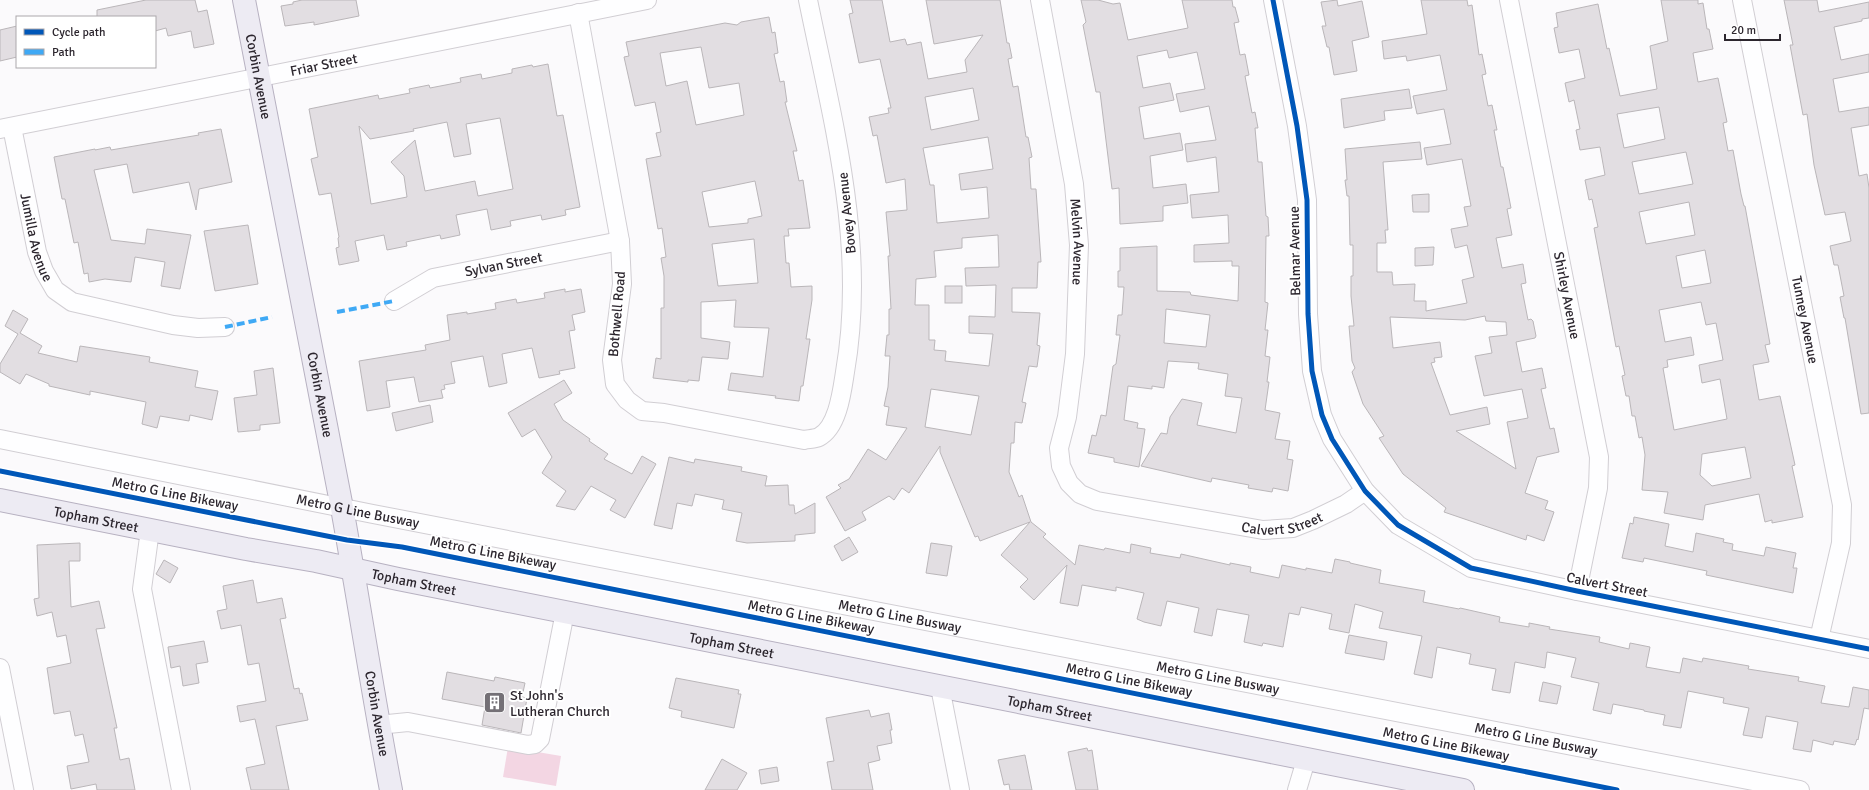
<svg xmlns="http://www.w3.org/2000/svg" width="1869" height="790" viewBox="0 0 1869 790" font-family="Signika,sans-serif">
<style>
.garden{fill:#f3d6e3}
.building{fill:#e2dee2;stroke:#bab6b9;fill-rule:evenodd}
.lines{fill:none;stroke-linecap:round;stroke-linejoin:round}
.minor-casing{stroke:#d1ced3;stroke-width:20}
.major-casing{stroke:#b7b1c1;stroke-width:24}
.minor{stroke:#fefeff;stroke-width:18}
.major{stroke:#edebf3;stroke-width:22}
.quiet{stroke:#3fa9f5;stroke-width:4;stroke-dasharray:8 4;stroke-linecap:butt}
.cycleway-casing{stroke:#fff;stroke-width:8}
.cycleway{stroke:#0057b8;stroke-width:5}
.labels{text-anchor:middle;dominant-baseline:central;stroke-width:4;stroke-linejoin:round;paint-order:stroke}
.street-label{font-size:14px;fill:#2c262e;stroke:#fff}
.poi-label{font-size:14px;fill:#2c262e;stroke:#fff;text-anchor:start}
</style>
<rect width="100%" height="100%" fill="#fbfafc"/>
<polygon class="garden" points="508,747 561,756 556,786 503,777"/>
<g class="building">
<polygon points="146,0 195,0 198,12 207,10 214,44 194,48 191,31 168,36 166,28 155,31 155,17 97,17 97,10"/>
<polygon points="302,0 356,0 359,16 314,25 314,22 285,26 281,6 293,4 293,2"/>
<path d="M850,0H882L890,42L905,39L907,45L921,42L928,79L967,72L965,60L983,35L934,44L926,0H1000L1007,43H1009L1012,58L1008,59L1013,87L1018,86L1026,137H1028L1032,157L1029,158L1031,189H1036L1041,262H1038L1037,288H1012V312L1040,313L1037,345L1040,346L1037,367L1029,366L1022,402L1026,403L1022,423L1015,422L1014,443H1011L1009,472L1019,497L1022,495L1031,522L1046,534L1043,537L1075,565L1079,545L1104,550L1105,548L1130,553L1131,544L1151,548L1150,553L1180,558L1181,554L1230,565V563L1251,567L1250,572L1279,578L1282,565L1306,570V568L1332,573L1335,559L1350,562V563L1381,570L1379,583L1425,591L1423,602L1459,609L1460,608L1500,617L1499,622L1529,627V623L1550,627L1549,629L1600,637L1599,642L1629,649L1630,643L1650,647L1646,667L1680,673L1683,658L1702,662L1703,658L1749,666L1748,669L1799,677L1798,681L1825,686L1821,703L1849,707L1853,687L1869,690V709L1864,708L1858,740L1857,739L1855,745L1834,741L1833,745L1813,740L1811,752L1793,749L1798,722L1766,716L1762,738L1743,735L1749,708L1723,703L1724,698L1688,691L1681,728L1663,725L1665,715L1644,711V710L1613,704L1611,714L1593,710L1599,683L1571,677L1576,658L1547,652L1545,668L1515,662L1510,693L1492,690L1496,669L1469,664L1471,654L1437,647L1432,678L1414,674L1422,636L1379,628L1383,612L1355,604L1349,633L1329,629L1332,614L1301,607L1299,615L1289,613L1283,647L1263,643L1262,646L1244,642L1249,615L1217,609L1212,636L1194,632L1199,608L1167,601L1161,626L1144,622L1137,619L1144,593L1116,587V591L1082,585L1078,606L1060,603L1067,565L1034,600L1020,587L1028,579L1001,555L1030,522L980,541L978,536L975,537L940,452V446L909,493L902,488L894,500L889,496L862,512L866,520L845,531L826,497L841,488L838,485L849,479L868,449L886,460L907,428L886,425L889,407L884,406L888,387L890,356H885L887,335H889V309H891L888,256H890L886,212L907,210L905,179L886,183L877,135L873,136L869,117L889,113L888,108H891L880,59L859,63L849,14L853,13ZM973,88L979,120L931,130L925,97ZM988,137L993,169L959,174L961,190L987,187L989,218L937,223L934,185H930L923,148ZM998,235L999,267L965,268L966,286L996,285L995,317L969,316V333L993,334L989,366L945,361L946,351L934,350L935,340H929V305H915L916,279L936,277L934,251L962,248V238ZM931,389L979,396L971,435L925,427Z"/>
<path d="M1081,0H1098L1113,4L1120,3L1128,40L1188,28L1182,0H1232L1233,7H1235L1239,22L1234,23L1240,55L1245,54L1249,75L1245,76L1252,113L1255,112L1258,128H1255L1258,162H1262L1266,216L1268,217L1269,236H1266L1265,302L1268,303L1265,330H1268L1265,356L1270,357L1267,382H1269L1265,410L1280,413L1275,439L1290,441L1287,459L1293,460L1288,491L1273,488L1272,492L1248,488L1249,485L1212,478L1211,482L1141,466L1161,433L1167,434L1170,417L1182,399L1202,403L1197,425L1236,433L1242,398L1225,396L1228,374L1198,369L1199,363L1168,361L1164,388L1152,386V389L1128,386L1124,420L1138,423L1137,428L1145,429L1139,467L1114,462V458L1088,453L1092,435L1096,436L1101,415L1106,416L1113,366L1116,364L1120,335H1116L1118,315H1122L1124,287H1118V271H1120V248L1157,246V291L1190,292L1191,295L1238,301L1239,266H1232V261L1194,262V245L1229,243L1228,215L1192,218L1190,195L1219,192L1216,157L1187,162L1185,144L1216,140L1209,106L1180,112L1176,94L1205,89L1197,52L1169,58L1167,50L1137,56L1143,88L1170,83L1174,100L1139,107L1144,139L1180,133L1183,150L1150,156L1153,188L1186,184L1188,203L1163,206V221L1120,224L1119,188L1112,189L1100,92H1096L1083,25L1086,22ZM1166,309L1210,315L1206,347L1164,343Z"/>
<polygon points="1337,0 1338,6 1362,1 1369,37 1352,41 1357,71 1334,75 1329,47 1327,47 1322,26 1326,26 1321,2"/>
<path d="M1421,0H1467L1468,6L1472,5L1479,55L1482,54L1486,74L1482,75L1488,106L1492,105L1497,130H1494L1501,167H1503L1511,208L1507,209L1512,235L1496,238L1502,268L1523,264L1526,283L1521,284L1528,320L1531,319L1533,321L1536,336L1535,338L1516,342L1522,372L1542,368L1546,388L1541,389L1550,429L1554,428L1559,452L1537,457L1525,493L1548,501L1545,509L1554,512L1544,541L1527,535L1526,540L1444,512L1446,508L1403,474L1379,438L1384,436L1363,404L1352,372L1355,368L1352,361L1349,326H1354L1351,296V276H1353V245H1350L1349,196H1347L1345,180H1347L1345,149L1420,142L1422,159L1383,162L1388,230H1385L1386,243H1377V272H1392L1393,285L1415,284L1414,301H1426V311L1467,303L1462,280L1474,277L1467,245L1455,248L1451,229L1468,226L1464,207L1471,206L1462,159L1427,165L1424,148L1451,144L1444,109L1417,114L1413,96L1447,90L1440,55L1407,61L1406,56L1384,59L1382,41L1427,34ZM1485,316L1486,321L1506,322L1507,335L1489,337L1492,353L1475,356L1484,396L1522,389L1528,418L1507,422L1516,469L1456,431L1490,424L1487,407L1450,415L1431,363L1435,362L1434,358L1442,357L1440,342L1393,348L1390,317L1465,320Z"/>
<path d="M1661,0H1698V4L1703,3L1707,29H1709L1713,49L1693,53L1698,82L1718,78L1727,122L1723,123L1728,151L1733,150L1741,194L1744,206H1745L1770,344L1765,345L1769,362L1753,365L1759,400L1780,396L1795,465L1792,466L1803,517L1772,523V520L1765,522L1759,494L1705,505L1703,520L1664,513L1668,492L1642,490L1645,455L1642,437L1639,438L1635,416H1632L1629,396H1626L1622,376L1625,375L1619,346L1616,347L1594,228L1598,227L1592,199L1589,200L1585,180L1605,175L1600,147L1580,150L1576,130L1580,129L1574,100L1569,102L1565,83L1585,78L1579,49L1559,53L1554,28L1558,27L1556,13L1598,4L1607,49L1609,48L1620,96L1657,89L1650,46L1668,41ZM1659,107L1665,139L1624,148L1617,114ZM1686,152L1693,184L1639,194L1632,162ZM1689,202L1695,235L1646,244L1639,212ZM1705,250L1711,283L1682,288L1676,256ZM1701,302L1706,325L1716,323L1723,360L1699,365L1702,383L1720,379L1727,419L1674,430L1663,368L1668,367L1667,360L1694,355L1691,337L1665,342L1659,310ZM1745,447L1751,478L1712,486L1700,475L1702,454Z"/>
<polygon points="1784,0 1817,0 1819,12 1869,2 1869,18 1862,19 1862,21 1834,27 1841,60 1869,54 1869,72 1833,79 1839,112 1869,107 1869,125 1851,128 1859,176 1867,174 1869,188 1869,413 1861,414 1845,318 1844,318 1840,297 1844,296 1838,265 1834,265 1830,246 1851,241 1845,212 1825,215 1814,165 1807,114 1803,115 1790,45 1793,45"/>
<path d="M769,17L772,33L775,32L778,53L774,54L780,82L784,81L787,102H785L797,151H793L799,181L803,180L810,228L788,229L789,236H784L786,263H789L791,287L812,286V300L806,339H810L803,386H801L799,401L775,398L776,396L728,390L731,373L763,377L769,328L734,327L736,300L701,302V338L730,342L728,359L702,357L699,381L688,380V382L653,378L656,358L661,359V308H664V276L661,258L666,257L662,228L658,229L646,159L661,156L656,133L661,132L655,102L635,106L624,57L629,56L626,42L725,23L737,25L741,22ZM701,47L709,88L739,83L744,115L696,125L687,81L666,86L660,53ZM755,181L762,216L748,219V223L709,227L702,192ZM754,239L758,283L718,286L712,244Z"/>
<polygon points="17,26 17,57 0,61 0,30"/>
<path d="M548,64L557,116L563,115L580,207L565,210L566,215L542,220L541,215L510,221L511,226L491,230L487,209L456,215L460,235L441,239L440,235L406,242L407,246L387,250L384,235L355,241L359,261L339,265L336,248L339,247L338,238L339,237L331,193L319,195L311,159L318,157L309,109L378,95L379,99L410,93L409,89L429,85L430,88L461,82L460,78L481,74L482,79L512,73V69L532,65L533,67ZM500,118L513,189L478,196L475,181L425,191L415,140L391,162L404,176L407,197L371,204L359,126L370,139L414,131L413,129L447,122L454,157L471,154L466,124Z"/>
<polygon points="1409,89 1412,108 1384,111 1385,120 1344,128 1341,99"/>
<polygon points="221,129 232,182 199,189 196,210 189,182 133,193 127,164 94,170 111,240 145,244 147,229 191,235 180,289 161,286 165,262 135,257 131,282 105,279 89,282 88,273 84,274 78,242 74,243 65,199 62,199 54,157 95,149 95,150 110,147 111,150 199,135 198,133"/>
<polygon points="1429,194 1429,212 1413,212 1412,195"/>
<polygon points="248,225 258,284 215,291 204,231"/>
<polygon points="1434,247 1433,265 1415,266 1415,248"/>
<rect x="945" y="286" width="17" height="17"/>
<polygon points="565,289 565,292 581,289 585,312 572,315 575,330 569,331 575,368 559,371 560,374 539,378 532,348 502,354 507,383 489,387 483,356 451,362 455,383 444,385 445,389 441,390 443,398 419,402 414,377 386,381 390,407 367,411 359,361 426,350 425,345 450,340 447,315 467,312 467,314 496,309 495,303 516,299 517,303 545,298 544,293"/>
<polygon points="13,310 28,319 20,333 42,346 38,353 77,362 80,346 150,357 149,362 198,371 195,387 218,391 212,420 190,415 189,421 160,416 157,428 142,424 146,402 90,391 90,395 49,386 49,384 26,374 20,384 0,372 0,364 18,334 5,326"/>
<polygon points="273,368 280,423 260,425 260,430 238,432 234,398 257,395 254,371"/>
<polygon points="564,380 572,393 554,404 563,420 590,439 589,441 608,454 604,459 632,474 642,456 656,464 625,518 610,510 616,500 591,486 575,510 556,506 566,491 542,473 552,457 535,429 522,437 508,413"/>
<polygon points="430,405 433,422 396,431 392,413"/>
<polygon points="669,457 694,463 695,459 742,467 741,471 767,476 765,486 788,485 789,505 794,505 795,514 815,503 815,533 795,535 795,541 747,543 736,541 742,513 722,509 724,500 695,494 692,506 677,503 672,529 654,525"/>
<polygon points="1634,517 1669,524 1665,546 1693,552 1696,533 1724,539 1723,542 1733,544 1732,550 1764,556 1766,547 1796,553 1793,568 1797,568 1793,593 1706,575 1707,571 1644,558 1643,562 1622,558 1630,523 1633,524"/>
<polygon points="849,537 858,552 842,561 834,546"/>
<polygon points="80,543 80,561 69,561 71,607 99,601 105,628 96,629 117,728 114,728 120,760 129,758 135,790 97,790 96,784 71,789 67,766 89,762 83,734 75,736 70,711 54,714 47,668 71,663 66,635 57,637 52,612 37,616 34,599 39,598 37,545"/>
<polygon points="931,543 952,546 947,576 926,573"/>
<polygon points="164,560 178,568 170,583 156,574"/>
<polygon points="253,580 257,603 282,598 286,618 280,619 294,689 299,688 300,694 302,693 308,720 276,726 289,790 251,790 246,768 265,764 255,719 240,722 237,706 266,701 259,663 248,665 241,625 221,629 217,611 227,609 223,586"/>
<polygon points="1349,635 1387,642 1384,660 1345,653"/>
<polygon points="204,641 208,662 196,664 199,683 183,686 180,666 171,668 168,647"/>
<polygon points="447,672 494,681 495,677 525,683 522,697 527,698 521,733 482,725 485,707 442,699"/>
<polygon points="676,678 739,690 738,694 741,694 734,728 681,717 682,711 669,708"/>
<polygon points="1543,682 1561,686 1557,704 1539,701"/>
<polygon points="869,710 871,717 889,713 892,730 890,730 892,743 877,746 880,760 868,763 873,790 832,790 827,762 834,761 826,718"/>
<polygon points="1087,748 1088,751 1092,750 1098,790 1076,790 1068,752"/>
<polygon points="1025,755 1032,790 1010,790 1009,784 1004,785 998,760"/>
<polygon points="722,759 747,773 737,790 705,790"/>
<polygon points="777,767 779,781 761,784 759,770"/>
</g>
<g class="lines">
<defs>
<g id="minor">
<path id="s1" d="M1040,0L1074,184L1079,245L1075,354L1067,417L1059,448L1061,466L1069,483L1080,494L1097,501L1263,530L1293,528L1313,520L1346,504L1365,491"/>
<polyline points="1273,0 1297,126 1307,200 1308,314 1312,371 1322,415 1332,439 1365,491 1398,525 1471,568 1577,591 1869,649"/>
<path id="s2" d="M1509,0L1599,457L1598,488L1577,591"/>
<path id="s3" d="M1742,0L1842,505L1841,543L1819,639"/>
<path d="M578,13L620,241L622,284L612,360L615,384L627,400L642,411L664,413L804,440C808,439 815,439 819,437C838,427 842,391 845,372C867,245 833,123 808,0"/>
<path id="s4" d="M12,127L37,252L44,271L55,290L72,302L173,325L198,328L225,327"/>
<path id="s5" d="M0,129L647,0"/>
<path id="s6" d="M394,301L433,278L620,241"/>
<path id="s7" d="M0,439L373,514L1800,790"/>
<polyline points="150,530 142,589 181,790"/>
<polyline points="0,668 24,790"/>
<polyline points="940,687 960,790"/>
<polyline points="378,725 408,722 528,745 535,744 540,739 565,612"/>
<polyline points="1297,790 1306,760"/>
</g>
<g id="major">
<path id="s8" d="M244,0C276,169 310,338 342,508C359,602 373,696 391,790"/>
<path id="s9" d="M0,500L246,549L316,561L398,579L1463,790"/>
</g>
</defs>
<use href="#minor" class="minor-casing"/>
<use href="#major" class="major-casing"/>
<use href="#minor" class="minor"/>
<use href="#major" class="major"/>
<g class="quiet">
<polyline points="337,312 394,301"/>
<polyline points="225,327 272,317"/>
</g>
<defs>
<g id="cycleway">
<polyline points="1273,0 1297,126 1307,200 1308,314 1312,371 1322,415 1332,439 1365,491 1398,525 1471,568 1577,591 1869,649"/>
<polyline points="0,471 347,540 402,547 1617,790"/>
</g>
</defs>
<use href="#cycleway" class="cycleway-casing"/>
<use href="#cycleway" class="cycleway"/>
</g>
<defs>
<symbol id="building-square" viewBox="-11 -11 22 22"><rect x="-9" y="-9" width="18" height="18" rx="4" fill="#747076" stroke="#fff"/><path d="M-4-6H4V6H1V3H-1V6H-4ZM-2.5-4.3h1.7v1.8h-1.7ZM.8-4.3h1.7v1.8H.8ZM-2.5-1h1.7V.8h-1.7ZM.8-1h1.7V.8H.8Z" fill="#fff"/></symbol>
</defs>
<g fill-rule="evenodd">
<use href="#building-square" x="482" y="690" width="25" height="25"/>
</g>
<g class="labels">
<g class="street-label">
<text stroke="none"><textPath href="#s5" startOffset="330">Friar Street</textPath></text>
<text stroke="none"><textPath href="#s8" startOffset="78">Corbin Avenue</textPath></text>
<text transform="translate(847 213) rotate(-96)">Bovey Avenue</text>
<text stroke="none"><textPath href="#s4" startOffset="113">Jumilla Avenue</textPath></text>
<text stroke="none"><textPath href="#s1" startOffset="245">Melvin Avenue</textPath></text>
<text transform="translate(1295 251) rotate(-91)">Belmar Avenue</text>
<text stroke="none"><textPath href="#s6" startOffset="117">Sylvan Street</textPath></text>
<text stroke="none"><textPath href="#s2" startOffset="301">Shirley Avenue</textPath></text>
<text transform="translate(617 314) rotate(-85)">Bothwell Road</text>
<text stroke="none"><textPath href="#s3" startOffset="326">Tunney Avenue</textPath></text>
<text stroke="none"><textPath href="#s8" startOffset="402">Corbin Avenue</textPath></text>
<text transform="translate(175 494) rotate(11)">Metro G Line Bikeway</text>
<text stroke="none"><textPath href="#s7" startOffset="365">Metro G Line Busway</textPath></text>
<text stroke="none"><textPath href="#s9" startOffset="98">Topham Street</textPath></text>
<text stroke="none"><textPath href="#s1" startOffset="712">Calvert Street</textPath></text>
<text transform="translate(493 553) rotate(11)">Metro G Line Bikeway</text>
<text stroke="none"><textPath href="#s9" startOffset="422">Topham Street</textPath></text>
<text transform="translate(1607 585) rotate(11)">Calvert Street</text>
<text stroke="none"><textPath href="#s7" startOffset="917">Metro G Line Busway</textPath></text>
<text transform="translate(811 617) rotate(11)">Metro G Line Bikeway</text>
<text stroke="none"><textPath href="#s9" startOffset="746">Topham Street</textPath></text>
<text stroke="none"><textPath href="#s7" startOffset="1241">Metro G Line Busway</textPath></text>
<text transform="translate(1129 680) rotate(11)">Metro G Line Bikeway</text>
<text stroke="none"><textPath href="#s9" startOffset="1070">Topham Street</textPath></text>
<text stroke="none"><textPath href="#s8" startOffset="726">Corbin Avenue</textPath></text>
<text stroke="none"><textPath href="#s7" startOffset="1565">Metro G Line Busway</textPath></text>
<text transform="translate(1446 744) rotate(11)">Metro G Line Bikeway</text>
</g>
<g class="poi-label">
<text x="510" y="695">St John's<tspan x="510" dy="16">Lutheran Church</tspan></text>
</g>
</g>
<rect x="16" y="16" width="140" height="52" fill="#ffffff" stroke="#aba8ab"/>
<rect x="24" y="29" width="20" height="6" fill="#0057b8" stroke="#aba8ab"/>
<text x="52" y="36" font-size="12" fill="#2c262e">Cycle path</text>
<rect x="24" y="49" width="20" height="6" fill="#3fa9f5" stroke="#aba8ab"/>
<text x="52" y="56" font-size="12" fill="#2c262e">Path</text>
<path d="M1725 34v6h55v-6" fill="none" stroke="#2c262e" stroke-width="2"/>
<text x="1731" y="34" font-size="12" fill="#2c262e" stroke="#ffffff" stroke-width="3" paint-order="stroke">20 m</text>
</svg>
